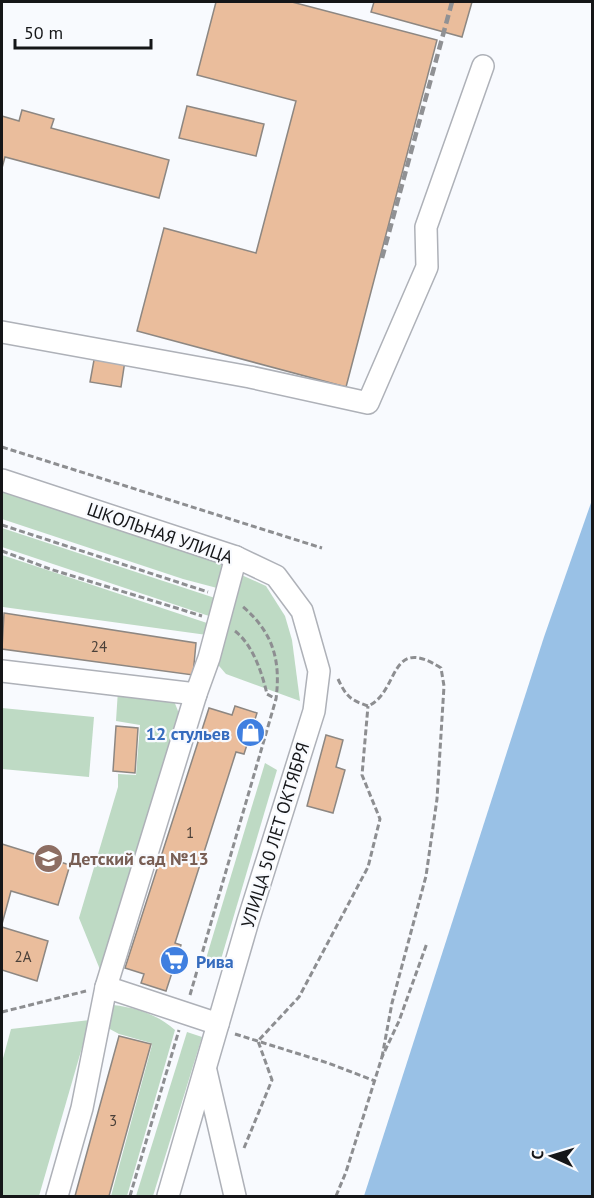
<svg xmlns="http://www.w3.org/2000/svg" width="594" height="1198" viewBox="0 0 594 1198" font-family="'PT Sans',sans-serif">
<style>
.green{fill:#bedac4}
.water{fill:#99c1e6}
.building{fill:#eabd9c;stroke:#8d8782;stroke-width:1.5}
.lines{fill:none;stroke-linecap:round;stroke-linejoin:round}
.minor-casing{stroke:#aeb1b8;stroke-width:24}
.path{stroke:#8d8e91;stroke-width:3;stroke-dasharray:6 3;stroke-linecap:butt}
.minor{stroke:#fff;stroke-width:21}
.rail{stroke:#909194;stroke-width:4.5;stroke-dasharray:9 4.5;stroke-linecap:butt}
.labels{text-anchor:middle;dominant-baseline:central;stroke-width:4.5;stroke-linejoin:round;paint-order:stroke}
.number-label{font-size:15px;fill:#4a4039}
.street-label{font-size:18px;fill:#151618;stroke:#f8fafe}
.shop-label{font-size:18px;font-weight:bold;fill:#366cbe;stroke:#f8fafe;text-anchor:end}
.education-label{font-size:18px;font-weight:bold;fill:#785e54;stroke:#f8fafe;text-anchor:start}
</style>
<rect width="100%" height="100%" fill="#f8fafe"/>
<g class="green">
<polygon points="2,489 105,526 224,564 217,588 183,579 2,519"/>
<polygon points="2,528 218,599 212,617 2,547"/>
<polygon points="2,555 210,624 207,635 3,607 2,615"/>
<polygon points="237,573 266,586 285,616 292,640 300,701 226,674 213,659"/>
<polygon points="118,690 172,696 180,716 103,977 79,918 118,787 118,774 136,775 140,725 116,721"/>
<polygon points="2,708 94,717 89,777 2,769"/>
<polygon points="265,763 277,770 219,966 205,962"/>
<path d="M113,1005C138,1008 156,1014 175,1030L127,1196H111L152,1045L151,1043L119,1034L106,1027Z"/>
<polygon points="90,1020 39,1196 2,1196 2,1062 11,1029"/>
<polygon points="187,1032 202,1037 153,1196 136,1196"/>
</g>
<polygon class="water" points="592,500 592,1196 364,1196 544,637"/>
<g class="building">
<polygon points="216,2 292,2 437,40 346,387 137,331 164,228 256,253 296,101 197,75"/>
<polygon points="374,2 472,2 462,37 371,12"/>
<polygon points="187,106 264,124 256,156 179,138"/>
<polygon points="22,110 54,119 51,128 169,160 159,198 5,157 2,168 2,116 19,121"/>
<polygon points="96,349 126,354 121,387 90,382"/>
<polygon points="4,613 196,643 193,675 2,649"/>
<polygon points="235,706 257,713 244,754 236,752 175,943 181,945 166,991 141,983 144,974 125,968 209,708 232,715"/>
<polygon points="116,726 138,728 135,773 113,771"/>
<polygon points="326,735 343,740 336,767 345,770 333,813 307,806"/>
<polygon points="2,844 70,865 58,905 11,891 2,924"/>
<polygon points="2,927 48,941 37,981 2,970"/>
<polygon points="119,1036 151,1044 109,1196 75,1196"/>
</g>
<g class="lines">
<defs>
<g id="minor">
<polyline points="2,332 250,377 368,403 427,267 426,227 483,66"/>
<polyline points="2,480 236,557 276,576 302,611 319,671 314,711 248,921 168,1196"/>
<polyline points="2,671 196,694"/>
<polyline points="218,1024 106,987 196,694 209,658 236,557"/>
<polyline points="206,1071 235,1196"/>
<polyline points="57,1196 82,1108 106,987"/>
</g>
</defs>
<use href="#minor" class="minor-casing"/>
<g class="path">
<polyline points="2,447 322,548"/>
<polyline points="2,525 208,592"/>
<polyline points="2,551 50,569 202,616"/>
<path d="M235,631C253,645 262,673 267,694L276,699"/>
<path d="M338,679C346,696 350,700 368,706C400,692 388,634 441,668L444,686L437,799L426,876L392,1003L382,1057"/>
<path d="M190,995L276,699C281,660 273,632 242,606"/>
<polyline points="2,1012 86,991"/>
<polyline points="235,1034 328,1063 375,1081"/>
<polyline points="244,1148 272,1080 258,1041 299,997 368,867 380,819 362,775 368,706"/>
<polyline points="130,1196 179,1030"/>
<polyline points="336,1196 346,1172 382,1057 399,1021 427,943"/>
</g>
<use href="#minor" class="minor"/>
<polyline class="rail" points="382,258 452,2"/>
</g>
<defs>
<symbol id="shop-disc" viewBox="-11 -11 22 22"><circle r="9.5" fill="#3f7fe0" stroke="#f8fafe"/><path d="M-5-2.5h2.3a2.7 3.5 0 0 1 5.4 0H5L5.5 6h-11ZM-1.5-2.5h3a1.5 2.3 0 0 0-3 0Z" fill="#fff"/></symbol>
<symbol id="school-disc" viewBox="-11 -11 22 22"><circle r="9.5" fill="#8d6e63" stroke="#f8fafe"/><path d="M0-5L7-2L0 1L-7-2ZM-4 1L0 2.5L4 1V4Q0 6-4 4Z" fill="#fff"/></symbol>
<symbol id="supermarket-disc" viewBox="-11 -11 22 22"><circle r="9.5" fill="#3f7fe0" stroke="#f8fafe"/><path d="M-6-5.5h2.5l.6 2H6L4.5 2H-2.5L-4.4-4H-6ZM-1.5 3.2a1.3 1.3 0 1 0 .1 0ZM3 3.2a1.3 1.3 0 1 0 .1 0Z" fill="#fff"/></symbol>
</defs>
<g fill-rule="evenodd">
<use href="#shop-disc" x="234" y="716" width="33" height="33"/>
<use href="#school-disc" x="32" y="842" width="33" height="33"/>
<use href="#supermarket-disc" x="158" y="944" width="33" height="33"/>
</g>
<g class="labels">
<g class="number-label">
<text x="99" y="646">24</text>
<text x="190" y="832">1</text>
<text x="23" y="956">2А</text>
<text x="113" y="1120">3</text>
</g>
<g class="street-label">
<text transform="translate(160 533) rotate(19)">ШКОЛЬНАЯ УЛИЦА</text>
<text transform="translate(275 835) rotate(-73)">УЛИЦА 50 ЛЕТ ОКТЯБРЯ</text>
</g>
<g class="shop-label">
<text x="230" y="733">12 стульев</text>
<text x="196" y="961" text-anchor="start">Рива</text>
</g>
<g class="education-label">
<text x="69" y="858">Детский сад №13</text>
</g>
</g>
<rect width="594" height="1198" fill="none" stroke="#151618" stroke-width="6"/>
<g transform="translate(552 1156) rotate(274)" stroke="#f8fafe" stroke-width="4.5" paint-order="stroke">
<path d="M0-4.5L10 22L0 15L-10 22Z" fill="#151618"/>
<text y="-9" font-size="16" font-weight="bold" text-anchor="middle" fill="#151618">С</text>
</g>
<path d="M15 39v9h136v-9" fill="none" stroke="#151618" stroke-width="3"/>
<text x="24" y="39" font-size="18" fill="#151618" stroke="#f8fafe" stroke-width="4.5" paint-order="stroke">50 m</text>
</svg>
